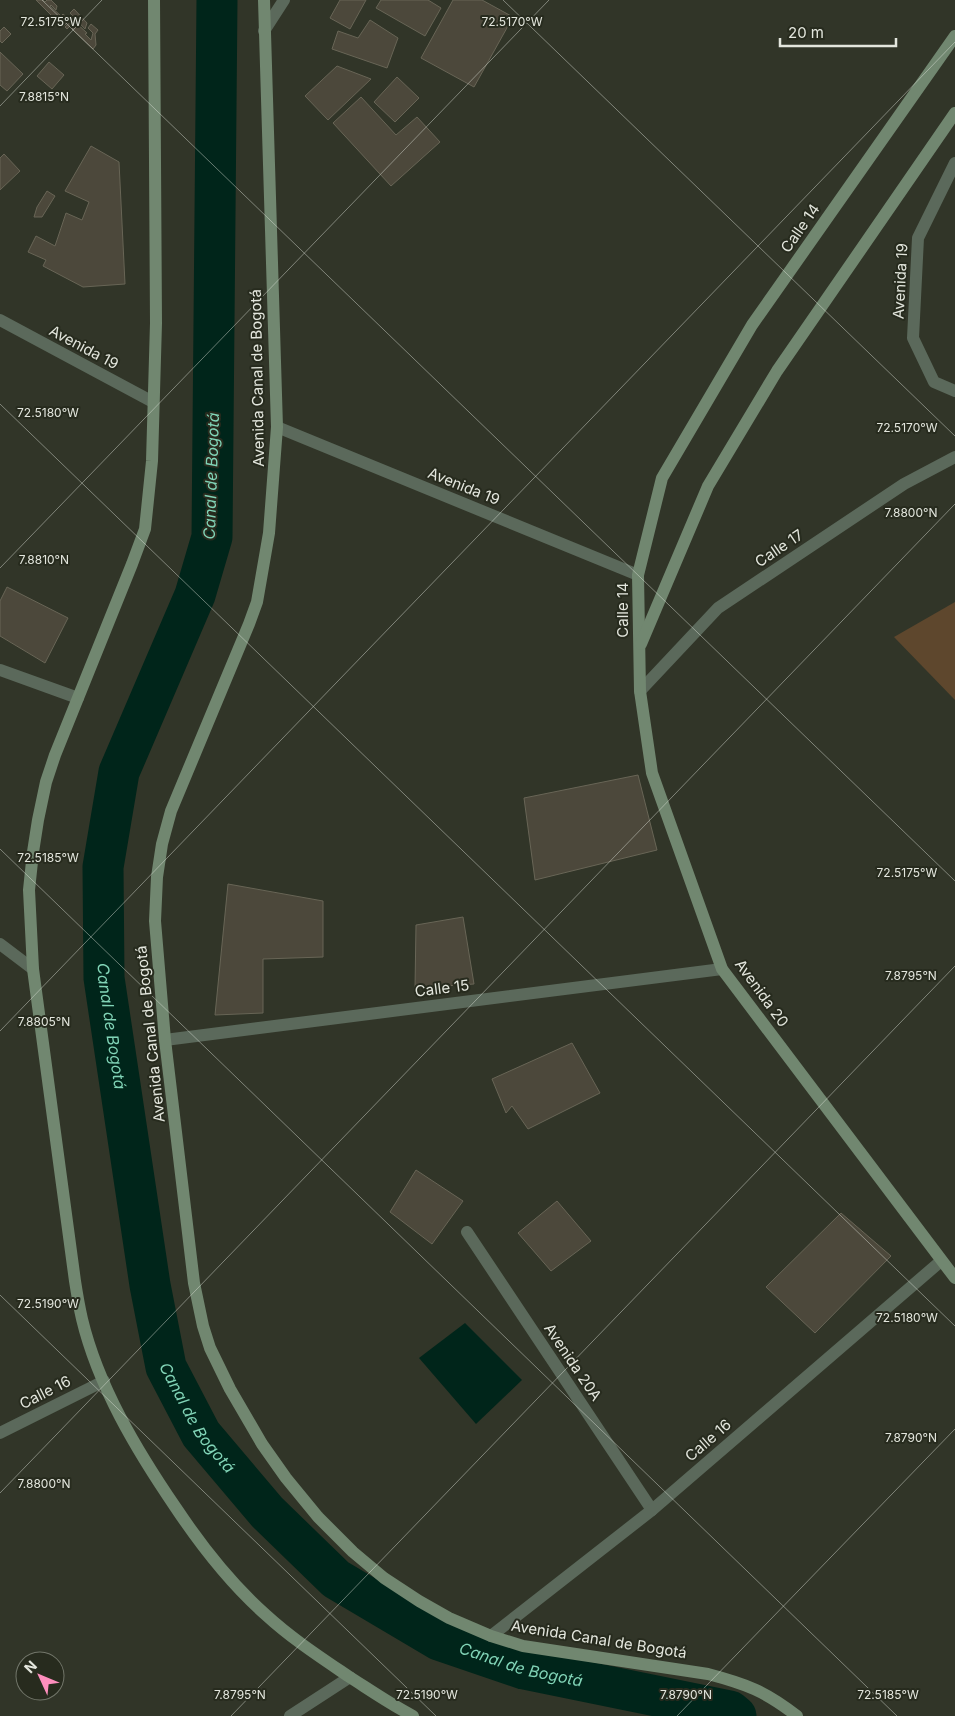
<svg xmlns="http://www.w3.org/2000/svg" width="955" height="1716" viewBox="0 0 955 1716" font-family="Inter,sans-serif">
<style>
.green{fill:#5e472d}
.water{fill:#00251a}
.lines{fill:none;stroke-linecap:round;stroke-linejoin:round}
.canal{stroke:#00251a;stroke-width:41}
.building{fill:#4c483b;stroke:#686556}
.lane{stroke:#5b695b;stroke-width:12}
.street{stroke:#5b695b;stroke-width:12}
.secondary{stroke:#718770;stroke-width:12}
.ticks{fill:none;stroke:#e3e6dd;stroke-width:1;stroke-opacity:0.45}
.labels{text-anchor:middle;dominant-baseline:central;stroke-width:4;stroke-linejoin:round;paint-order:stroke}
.street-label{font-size:15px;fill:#e3e6dd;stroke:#272b1e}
.water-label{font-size:16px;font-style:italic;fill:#81d4b7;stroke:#272b1e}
.ticks-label{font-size:12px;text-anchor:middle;fill:#e3e6dd;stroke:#272b1e;stroke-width:4;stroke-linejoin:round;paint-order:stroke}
</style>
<rect width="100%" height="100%" fill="#313528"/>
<polygon class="green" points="955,602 955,700 894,637"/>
<polygon class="water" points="465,1323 522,1380 476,1424 419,1358"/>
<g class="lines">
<path class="canal" id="s1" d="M217,0L212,537L195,595L119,772L103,867L104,978L150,1285L166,1367L201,1434L267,1512L336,1579L439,1640L524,1669L730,1711L736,1716"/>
</g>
<g class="building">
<polygon points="36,0 43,0 45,2 47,0 51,0 57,6 56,10 51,5 50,6 61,16 63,14 70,20 63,27"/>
<polygon points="340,0 366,0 350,29 330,18"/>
<polygon points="381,0 428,0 441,8 425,36 376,8"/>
<polygon points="453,0 482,0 513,17 474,87 421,58"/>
<polygon points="74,9 87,23 85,29 70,13"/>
<polygon points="73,20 87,33 85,34 91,40 93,33 88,28 91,24 98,30 95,34 96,45 93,49 72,29 75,26 72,24 67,29 65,27"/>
<polygon points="370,20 398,38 387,68 332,49 338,31 358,38"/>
<polygon points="4,27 11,34 2,43 0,41 0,31"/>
<polygon points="0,52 23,74 7,91 0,85"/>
<polygon points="49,62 64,75 52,89 37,76"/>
<polygon points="337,66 371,79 328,120 305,96"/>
<polygon points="397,77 419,98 395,122 374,102"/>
<polygon points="361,97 396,135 417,117 440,142 391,186 333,123"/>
<polygon points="91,146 119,162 125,284 83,287 43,266 46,260 28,252 36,236 55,246 66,213 82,220 89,202 65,191"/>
<polygon points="4,154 20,171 0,190 0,158"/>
<polygon points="47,191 55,196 42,217 34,217 37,207"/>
<polygon points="7,587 68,618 45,663 0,636 0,601"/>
<polygon points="638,775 657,850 535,880 524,798"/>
<polygon points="228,884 323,901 323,957 263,959 263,1013 215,1015"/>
<polygon points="463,917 474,984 415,988 416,925"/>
<polygon points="572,1043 600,1093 528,1129 512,1106 506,1113 492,1079"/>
<polygon points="416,1170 463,1201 432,1244 390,1212"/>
<polygon points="557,1201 591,1241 551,1271 518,1233"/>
<polygon points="841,1213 891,1256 815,1333 766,1287"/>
</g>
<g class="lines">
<polyline class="lane" points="0,670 78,698"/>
<g class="street">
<polyline points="264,31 284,0"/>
<polyline points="955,163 918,238 913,338 934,382 955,391"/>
<polyline points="0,320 153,402"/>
<polyline points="277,427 638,575"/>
<polyline points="640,691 718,608 904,484 955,457"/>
<polyline points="0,944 33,969"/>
<polyline points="165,1040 722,969"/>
<polyline points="467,1232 652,1510"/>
<polyline points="0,1433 104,1381"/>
<polyline points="491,1636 652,1510 941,1261"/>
<polyline points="290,1716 350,1677"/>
</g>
<g class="secondary">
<path d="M154,0L156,323L152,461L145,529L132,564L55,755L46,782L38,820L33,852L29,890L33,969L75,1281C77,1294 79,1306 82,1319C98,1386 137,1451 176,1508C202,1547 231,1584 266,1615C291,1638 320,1657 348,1676C370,1690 390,1704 413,1716"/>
<path d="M264,0L277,427L269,533L257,602L249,624L171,811L162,844L157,877L155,921L165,1040L194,1283L203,1326L210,1348L230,1389L262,1444L286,1478L318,1517L353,1552L384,1578L419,1601L449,1618L491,1636L523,1646L708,1674C746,1684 765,1691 797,1716"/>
<polyline points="955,36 752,325 662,478 638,575 640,691 652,773 722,969 955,1278"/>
<polyline points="641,644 708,486 777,371 955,113"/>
</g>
</g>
<path class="ticks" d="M42,0L955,881M503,0L955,436M0,106L102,0M0,404L955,1326M0,568L549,0M0,849L897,1716M0,1031L955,42M0,1295L436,1716M0,1493L955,504M231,1716L955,966M677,1716L955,1429"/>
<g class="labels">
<g class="street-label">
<text transform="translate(800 228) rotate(-55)">Calle 14</text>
<text transform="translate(900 281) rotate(-87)">Avenida 19</text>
<text transform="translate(84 347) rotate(28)">Avenida 19</text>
<text transform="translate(257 378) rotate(-91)">Avenida Canal de Bogotá</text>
<text transform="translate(464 486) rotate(22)">Avenida 19</text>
<text transform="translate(779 548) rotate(-34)">Calle 17</text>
<text transform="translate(622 610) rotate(-90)">Calle 14</text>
<text transform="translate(442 988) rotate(-7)">Calle 15</text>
<text transform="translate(762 993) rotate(54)">Avenida 20</text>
<text transform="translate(150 1034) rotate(-96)">Avenida Canal de Bogotá</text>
<text transform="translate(573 1362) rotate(56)">Avenida 20A</text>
<text transform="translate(45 1392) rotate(-27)">Calle 16</text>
<text transform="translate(708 1440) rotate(-41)">Calle 16</text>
<text transform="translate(599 1639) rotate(9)">Avenida Canal de Bogotá</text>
</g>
<g class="water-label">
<text transform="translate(211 476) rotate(-88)">Canal de Bogotá</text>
<text stroke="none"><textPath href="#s1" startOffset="1046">Canal de Bogotá</textPath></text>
<text stroke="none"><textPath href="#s1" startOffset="1451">Canal de Bogotá</textPath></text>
<text stroke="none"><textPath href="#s1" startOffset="1871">Canal de Bogotá</textPath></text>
</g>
</g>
<g class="ticks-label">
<text x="51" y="26">72.5175°W</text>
<text x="512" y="26">72.5170°W</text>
<text x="44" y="101">7.8815°N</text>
<text x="48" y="417">72.5180°W</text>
<text x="907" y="432">72.5170°W</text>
<text x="911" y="517">7.8800°N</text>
<text x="44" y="564">7.8810°N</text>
<text x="48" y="862">72.5185°W</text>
<text x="907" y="877">72.5175°W</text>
<text x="911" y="980">7.8795°N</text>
<text x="44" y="1026">7.8805°N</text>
<text x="48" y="1308">72.5190°W</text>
<text x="907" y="1322">72.5180°W</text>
<text x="911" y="1442">7.8790°N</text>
<text x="44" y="1488">7.8800°N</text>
<text x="240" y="1699">7.8795°N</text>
<text x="686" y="1699">7.8790°N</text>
<text x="427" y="1699">72.5190°W</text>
<text x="888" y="1699">72.5185°W</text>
</g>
<g transform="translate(40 1676) rotate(314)"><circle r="24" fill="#272b1e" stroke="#72766a"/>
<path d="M0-4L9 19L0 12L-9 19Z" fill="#fe8ebd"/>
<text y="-8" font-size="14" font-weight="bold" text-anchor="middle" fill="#e3e6dd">N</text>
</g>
<path d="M780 38v8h116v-8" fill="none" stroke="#e3e6dd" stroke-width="2.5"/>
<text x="788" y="38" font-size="15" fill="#e3e6dd" stroke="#272b1e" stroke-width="4" paint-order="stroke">20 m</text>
</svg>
